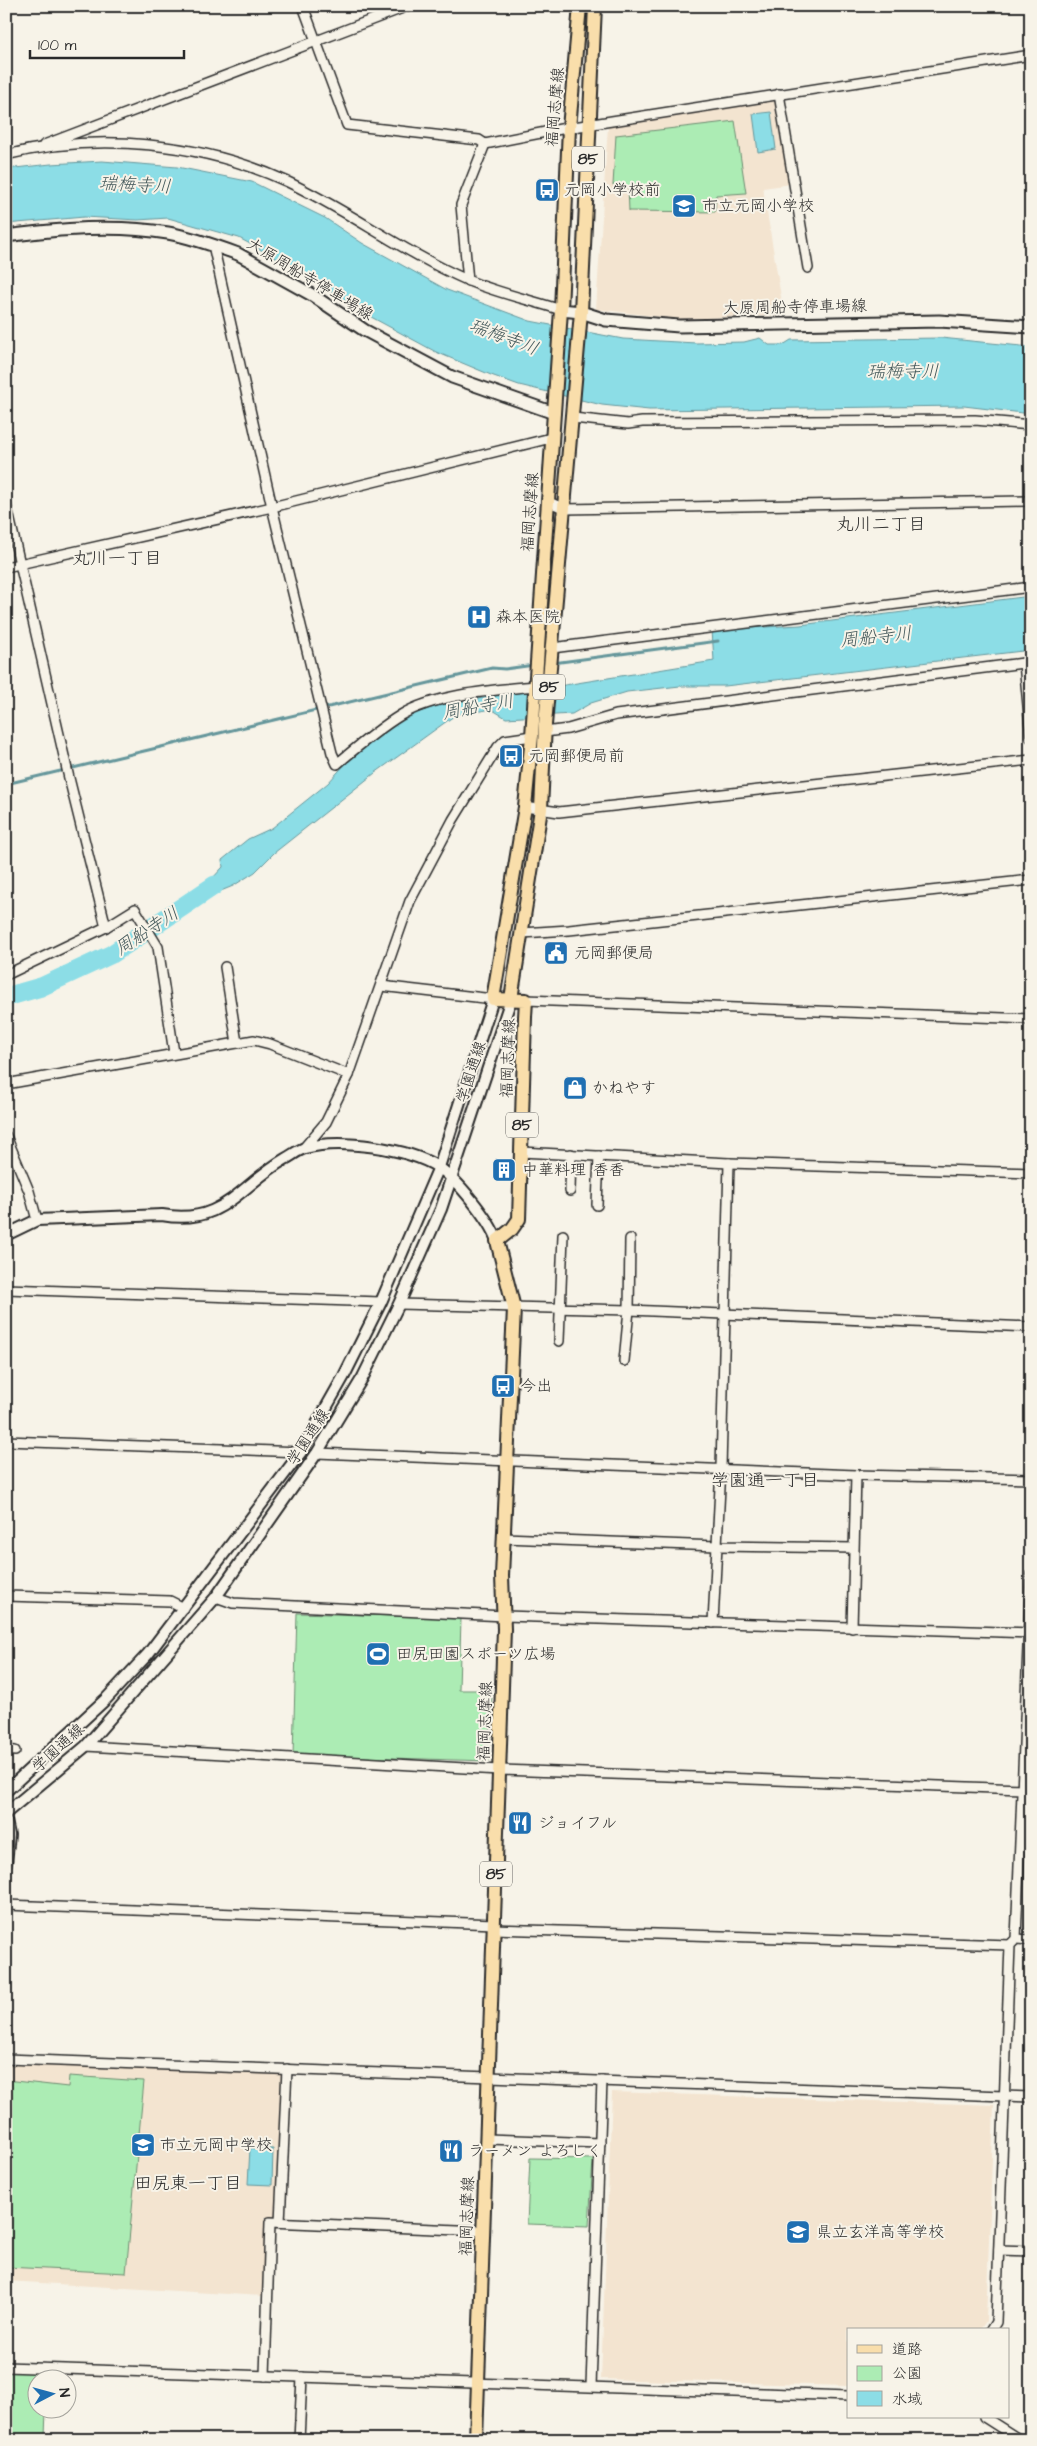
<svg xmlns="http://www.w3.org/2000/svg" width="1037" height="2446" viewBox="0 0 1037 2446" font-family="'Architects Daughter','Klee One',sans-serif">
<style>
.built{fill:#f3e4d0}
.green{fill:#acecb4;stroke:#6c8c70}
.water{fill:#8cdde6;stroke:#65969b}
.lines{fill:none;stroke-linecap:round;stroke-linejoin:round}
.stream{stroke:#65969b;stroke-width:3}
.river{stroke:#8cdde6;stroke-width:19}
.minor-casing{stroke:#2b2b2b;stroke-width:12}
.tertiary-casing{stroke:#2b2b2b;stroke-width:14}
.secondary-casing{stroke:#2b2b2b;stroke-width:15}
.primary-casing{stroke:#2b2b2b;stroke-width:16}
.minor{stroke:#f7f3e8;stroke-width:9}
.tertiary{stroke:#f7f3e8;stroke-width:10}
.secondary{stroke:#f7f3e8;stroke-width:11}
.primary{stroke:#f9deab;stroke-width:12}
.labels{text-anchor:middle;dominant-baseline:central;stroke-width:4;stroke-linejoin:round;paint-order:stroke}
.shield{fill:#f7f3e8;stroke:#686764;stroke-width:1}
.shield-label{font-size:15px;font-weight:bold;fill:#2b2b2b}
.street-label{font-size:16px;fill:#2b2b2b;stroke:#f7f3e8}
.poi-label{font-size:16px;fill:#2b2b2b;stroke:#f7f3e8;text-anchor:start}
.water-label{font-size:18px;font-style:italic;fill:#43585a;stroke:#f7f3e8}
.neighbourhood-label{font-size:18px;fill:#2b2b2b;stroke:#f7f3e8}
</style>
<rect width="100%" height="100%" fill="#f7f3e8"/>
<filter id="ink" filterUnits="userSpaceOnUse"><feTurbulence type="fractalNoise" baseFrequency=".02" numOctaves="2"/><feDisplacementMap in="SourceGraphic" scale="10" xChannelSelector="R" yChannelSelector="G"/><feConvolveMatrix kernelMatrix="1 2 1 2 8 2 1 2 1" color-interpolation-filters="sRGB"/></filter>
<g filter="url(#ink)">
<g class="built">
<polygon points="777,100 791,184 763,188 784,315 678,319 596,309 608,126"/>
<polygon points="6,2064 283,2073 278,2218 265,2217 263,2296 6,2281"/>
<polygon points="612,2092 994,2105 986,2321 980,2330 848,2330 848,2386 601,2379"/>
</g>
<g class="green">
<polygon points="735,121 746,193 716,195 715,212 629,211 628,187 613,185 616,135"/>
<polygon points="297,1613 461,1618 459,1690 492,1690 489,1761 293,1755"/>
<polygon points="69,2076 144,2081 126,2273 6,2267 6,2080 68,2087"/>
<polygon points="530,2158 593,2159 589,2226 527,2224"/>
<polygon points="6,2370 45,2372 48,2375 47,2378 38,2378 38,2408 46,2409 45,2437 43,2440 6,2439"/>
</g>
<g class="water">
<polygon points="771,112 776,149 758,152 753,114"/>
<polygon points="102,161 177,167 252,182 325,218 362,243 447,290 530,321 623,339 696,343 744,342 760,338 769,345 783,345 791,340 941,338 1031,347 1031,414 964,406 649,410 602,405 519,385 491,375 436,352 373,318 287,264 239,238 168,218 138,220 84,217 6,224 6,169 51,164"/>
<polygon points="1031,596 1031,650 725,686 680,686 627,692 591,703 572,714 506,718 491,709 454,716 375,773 274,853 255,872 233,886 199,900 191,894 210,881 223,867 222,860 248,839 272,828 328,783 348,761 377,737 407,716 440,705 714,661 712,630 800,625"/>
<polygon points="250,2148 273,2149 272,2185 248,2184"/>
</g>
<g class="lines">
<g class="stream">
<polyline points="553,663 718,641"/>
<polyline points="6,784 492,668 505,669 534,665"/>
</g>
<polyline class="river" points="6,997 41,987 112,954 215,885"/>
<defs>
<g id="minor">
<polyline points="303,6 347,125 479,140 485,144 561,129 1031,55"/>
<polyline points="779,94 808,268"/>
<polyline points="44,145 408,6"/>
<path d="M6,155C97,132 202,142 288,182C349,211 405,253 467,280C497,293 531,300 561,310"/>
<path d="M213,245L272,507L332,753L337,764C357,747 378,729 401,715C436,694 495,690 535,686"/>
<polyline points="468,281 461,205 485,144"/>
<polyline points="573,418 628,424 642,422 975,420 1031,425"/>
<polyline points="547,501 565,509 1031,501"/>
<polyline points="6,503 69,778 106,927"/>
<polyline points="6,567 272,507 551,438"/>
<polyline points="552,648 1031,587"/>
<polyline points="1024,663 1031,738"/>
<polyline points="545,732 568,729 616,715 1031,662"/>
<polyline points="525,807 559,812 1031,760"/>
<polyline points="522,933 569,930 1031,880"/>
<polyline points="225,967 237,1043"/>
<polyline points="6,975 106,927 135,909 158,947 174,1053"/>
<polyline points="381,986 493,999"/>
<polyline points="526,1000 1031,1019"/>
<polyline points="6,1084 254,1040 270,1044 349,1075"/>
<polyline points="6,1136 29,1191 37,1220"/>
<polyline points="304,1148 326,1122 349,1075 410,901 453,820 498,747 505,740 532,736"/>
<polyline points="521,1152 729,1163 1031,1173"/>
<polyline points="570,1191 571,1154"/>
<polyline points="597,1205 599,1156"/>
<polyline points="6,1289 381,1302"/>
<polyline points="399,1304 629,1310 1031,1327"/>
<polyline points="559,1341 563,1235"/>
<polyline points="624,1361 629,1310 630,1239"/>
<polyline points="6,1441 301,1452"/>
<polyline points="317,1453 856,1475 1031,1479"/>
<polyline points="504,1538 717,1546 853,1548"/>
<polyline points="6,1596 170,1601 184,1608"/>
<polyline points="216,1597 233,1603 505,1616 1031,1633"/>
<polyline points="713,1623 721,1468 729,1163"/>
<polyline points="852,1628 856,1475"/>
<polyline points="86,1746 499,1770 1022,1789"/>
<polyline points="6,1750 15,1751"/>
<polyline points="6,1905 495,1924"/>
<polyline points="494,1929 1010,1945"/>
<polyline points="1016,1939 1031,1940"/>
<polyline points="6,2059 1031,2097"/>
<polyline points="487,2139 600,2143"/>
<polyline points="280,2222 287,2069"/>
<polyline points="999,2250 1031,2251"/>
<polyline points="991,2330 996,2322 1010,1945 1016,1939 1031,1574"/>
<polyline points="6,2367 848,2396"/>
<polyline points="265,2376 270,2222 482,2231"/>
<polyline points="591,2386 602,2081"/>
<polyline points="984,2417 1020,2440"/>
<polyline points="299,2440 302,2377"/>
</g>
<g id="tertiary">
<path d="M6,1235L37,1220L162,1215C223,1226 239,1186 285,1159C291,1156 298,1150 305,1148C340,1138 407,1148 438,1167C457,1179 490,1220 497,1241"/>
<polyline points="6,1791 106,1699 148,1654 301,1452 344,1376 381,1302 439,1167 493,999"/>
<polyline points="6,1813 86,1746 216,1597 317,1453 363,1377 399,1304 441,1209 511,999"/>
<polyline points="6,1821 9,1835 6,1863"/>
</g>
<g id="secondary">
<path d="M6,236C59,229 115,224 168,233C191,237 216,246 238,254L312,295L364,330L452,377L554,413"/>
<polyline points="561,310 581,312 606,320 679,326 939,321 1031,327"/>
</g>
<g id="primary">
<polyline points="511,999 541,809 545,725 581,312 595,6"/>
<polyline points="476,2440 504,1629 502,1576 514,1308 497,1241 512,1229 519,1219 525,1017 526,1000 493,999 525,807 532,736 561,310 569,128 580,6"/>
</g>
</defs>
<use href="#minor" class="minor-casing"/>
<use href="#tertiary" class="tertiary-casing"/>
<use href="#secondary" class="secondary-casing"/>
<use href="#primary" class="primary-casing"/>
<use href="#minor" class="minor"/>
<use href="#tertiary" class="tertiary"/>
<use href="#secondary" class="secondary"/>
<use href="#primary" class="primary"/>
</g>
</g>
<defs>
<symbol id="bus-square" viewBox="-11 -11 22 22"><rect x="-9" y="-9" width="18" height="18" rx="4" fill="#1f6fb2" stroke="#f7f3e8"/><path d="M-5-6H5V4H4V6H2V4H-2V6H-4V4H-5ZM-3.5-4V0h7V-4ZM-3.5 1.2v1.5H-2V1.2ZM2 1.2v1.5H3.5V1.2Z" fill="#fff"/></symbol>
<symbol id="school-square" viewBox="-11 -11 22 22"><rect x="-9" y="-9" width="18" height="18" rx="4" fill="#1f6fb2" stroke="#f7f3e8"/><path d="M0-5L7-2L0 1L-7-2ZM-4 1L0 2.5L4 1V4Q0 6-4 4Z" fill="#fff"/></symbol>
<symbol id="hospital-square" viewBox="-11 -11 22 22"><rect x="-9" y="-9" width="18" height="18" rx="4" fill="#1f6fb2" stroke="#f7f3e8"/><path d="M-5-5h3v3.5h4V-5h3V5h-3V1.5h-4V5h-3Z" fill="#fff"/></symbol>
<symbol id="civic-square" viewBox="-11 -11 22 22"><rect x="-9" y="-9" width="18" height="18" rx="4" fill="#1f6fb2" stroke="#f7f3e8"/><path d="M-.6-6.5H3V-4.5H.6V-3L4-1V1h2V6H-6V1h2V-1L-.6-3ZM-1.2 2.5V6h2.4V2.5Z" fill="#fff"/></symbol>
<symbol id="shop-square" viewBox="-11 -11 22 22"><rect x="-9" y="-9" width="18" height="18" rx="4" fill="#1f6fb2" stroke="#f7f3e8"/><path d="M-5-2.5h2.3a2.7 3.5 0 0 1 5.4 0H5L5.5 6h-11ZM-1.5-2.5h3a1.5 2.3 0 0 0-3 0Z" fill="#fff"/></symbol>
<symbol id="building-square" viewBox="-11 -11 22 22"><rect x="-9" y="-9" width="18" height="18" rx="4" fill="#1f6fb2" stroke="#f7f3e8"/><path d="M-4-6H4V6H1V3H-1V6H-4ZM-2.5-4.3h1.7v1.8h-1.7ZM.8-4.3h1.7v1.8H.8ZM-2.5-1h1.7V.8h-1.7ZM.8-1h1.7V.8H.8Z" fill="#fff"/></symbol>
<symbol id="stadium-square" viewBox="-11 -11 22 22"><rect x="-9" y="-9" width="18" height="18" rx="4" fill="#1f6fb2" stroke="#f7f3e8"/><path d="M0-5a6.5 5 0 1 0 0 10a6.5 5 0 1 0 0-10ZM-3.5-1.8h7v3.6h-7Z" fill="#fff"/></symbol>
<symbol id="restaurant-square" viewBox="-11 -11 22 22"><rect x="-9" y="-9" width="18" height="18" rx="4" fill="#1f6fb2" stroke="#f7f3e8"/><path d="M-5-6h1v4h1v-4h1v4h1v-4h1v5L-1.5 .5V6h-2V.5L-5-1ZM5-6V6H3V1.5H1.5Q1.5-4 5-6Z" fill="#fff"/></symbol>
</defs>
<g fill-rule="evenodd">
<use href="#bus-square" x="533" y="176" width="28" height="28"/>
<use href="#school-square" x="670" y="192" width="28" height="28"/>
<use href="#hospital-square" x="465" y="603" width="28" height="28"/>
<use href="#bus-square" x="497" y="742" width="28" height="28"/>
<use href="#civic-square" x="542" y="939" width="28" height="28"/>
<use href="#shop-square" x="561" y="1074" width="28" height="28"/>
<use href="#building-square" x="490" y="1156" width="28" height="28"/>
<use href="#bus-square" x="489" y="1372" width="28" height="28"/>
<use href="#stadium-square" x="364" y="1640" width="28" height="28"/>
<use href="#restaurant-square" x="506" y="1809" width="28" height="28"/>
<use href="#school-square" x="129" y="2131" width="28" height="28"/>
<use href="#restaurant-square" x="437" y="2137" width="28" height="28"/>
<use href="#school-square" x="784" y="2218" width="28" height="28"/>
</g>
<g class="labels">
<g class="shield">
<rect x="572" y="146.5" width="32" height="25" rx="4"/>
<rect x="533" y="674.5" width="32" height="25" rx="4"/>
<rect x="506" y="1112.5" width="32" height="25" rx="4"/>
<rect x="480" y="1861.5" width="32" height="25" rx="4"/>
</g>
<g class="shield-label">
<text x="588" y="159">85</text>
<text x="549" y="687">85</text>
<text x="522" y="1125">85</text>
<text x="496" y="1874">85</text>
</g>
<g class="street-label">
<text transform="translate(555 107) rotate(-85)">福岡志摩線</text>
<text transform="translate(310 279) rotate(31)">大原周船寺停車場線</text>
<text transform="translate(795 307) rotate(-1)">大原周船寺停車場線</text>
<text transform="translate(530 512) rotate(-86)">福岡志摩線</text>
<text transform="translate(508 1058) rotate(-88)">福岡志摩線</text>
<text transform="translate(471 1072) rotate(-72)">学園通線</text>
<text transform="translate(308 1437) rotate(-57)">学園通線</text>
<text transform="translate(485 1721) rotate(-88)">福岡志摩線</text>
<text transform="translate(58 1748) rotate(-42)">学園通線</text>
<text transform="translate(467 2216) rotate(-88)">福岡志摩線</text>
</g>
<g class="poi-label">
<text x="564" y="190">元岡小学校前</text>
<text x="702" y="206">市立元岡小学校</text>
<text x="496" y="617">森本医院</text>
<text x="528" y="756">元岡郵便局前</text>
<text x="574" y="953">元岡郵便局</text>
<text x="592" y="1088">かねやす</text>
<text x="522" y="1170">中華料理 香香</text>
<text x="520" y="1386">今出</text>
<text x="396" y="1654">田尻田園スポーツ広場</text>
<text x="538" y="1823">ジョイフル</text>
<text x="160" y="2145">市立元岡中学校</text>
<text x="468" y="2151">ラーメン よろしく</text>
<text x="816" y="2232">県立玄洋高等学校</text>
</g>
<g class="water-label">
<text transform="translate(135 185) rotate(3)">瑞梅寺川</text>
<text transform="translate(504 337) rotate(21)">瑞梅寺川</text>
<text x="903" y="371">瑞梅寺川</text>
<text transform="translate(876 637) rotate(-6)">周船寺川</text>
<text transform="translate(478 707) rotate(-10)">周船寺川</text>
<text transform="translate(147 931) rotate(-33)">周船寺川</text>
</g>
<g class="neighbourhood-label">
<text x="881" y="524">丸川二丁目</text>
<text x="117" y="558">丸川一丁目</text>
<text x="765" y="1480">学園通一丁目</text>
<text x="188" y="2183">田尻東一丁目</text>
</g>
</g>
<rect width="1037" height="2446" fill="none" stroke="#f7f3e8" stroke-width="25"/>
<rect x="12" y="12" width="1012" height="2421" fill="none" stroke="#2b2b2b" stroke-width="2" filter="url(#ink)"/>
<rect x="847" y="2328" width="162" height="90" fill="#f7f3e8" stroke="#a5a39c"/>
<rect x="857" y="2345" width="25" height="8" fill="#f9deab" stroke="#a5a39c"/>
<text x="892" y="2354" font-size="15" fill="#2b2b2b">道路</text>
<rect x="857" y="2366" width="25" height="15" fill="#acecb4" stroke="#a5a39c"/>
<text x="892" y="2378" font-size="15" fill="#2b2b2b">公園</text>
<rect x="857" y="2391" width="25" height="15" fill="#8cdde6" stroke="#a5a39c"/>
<text x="892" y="2404" font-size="15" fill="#2b2b2b">水域</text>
<g transform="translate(52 2394) rotate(84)"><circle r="24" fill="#f7f3e8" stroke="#a5a39c"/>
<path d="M0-4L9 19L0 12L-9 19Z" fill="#1f6fb2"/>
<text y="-8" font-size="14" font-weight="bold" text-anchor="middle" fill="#2b2b2b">N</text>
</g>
<path d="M30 50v8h154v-8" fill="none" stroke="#2b2b2b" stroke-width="2.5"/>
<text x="38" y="50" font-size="15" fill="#2b2b2b" stroke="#f7f3e8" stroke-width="4" paint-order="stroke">100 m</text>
</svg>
